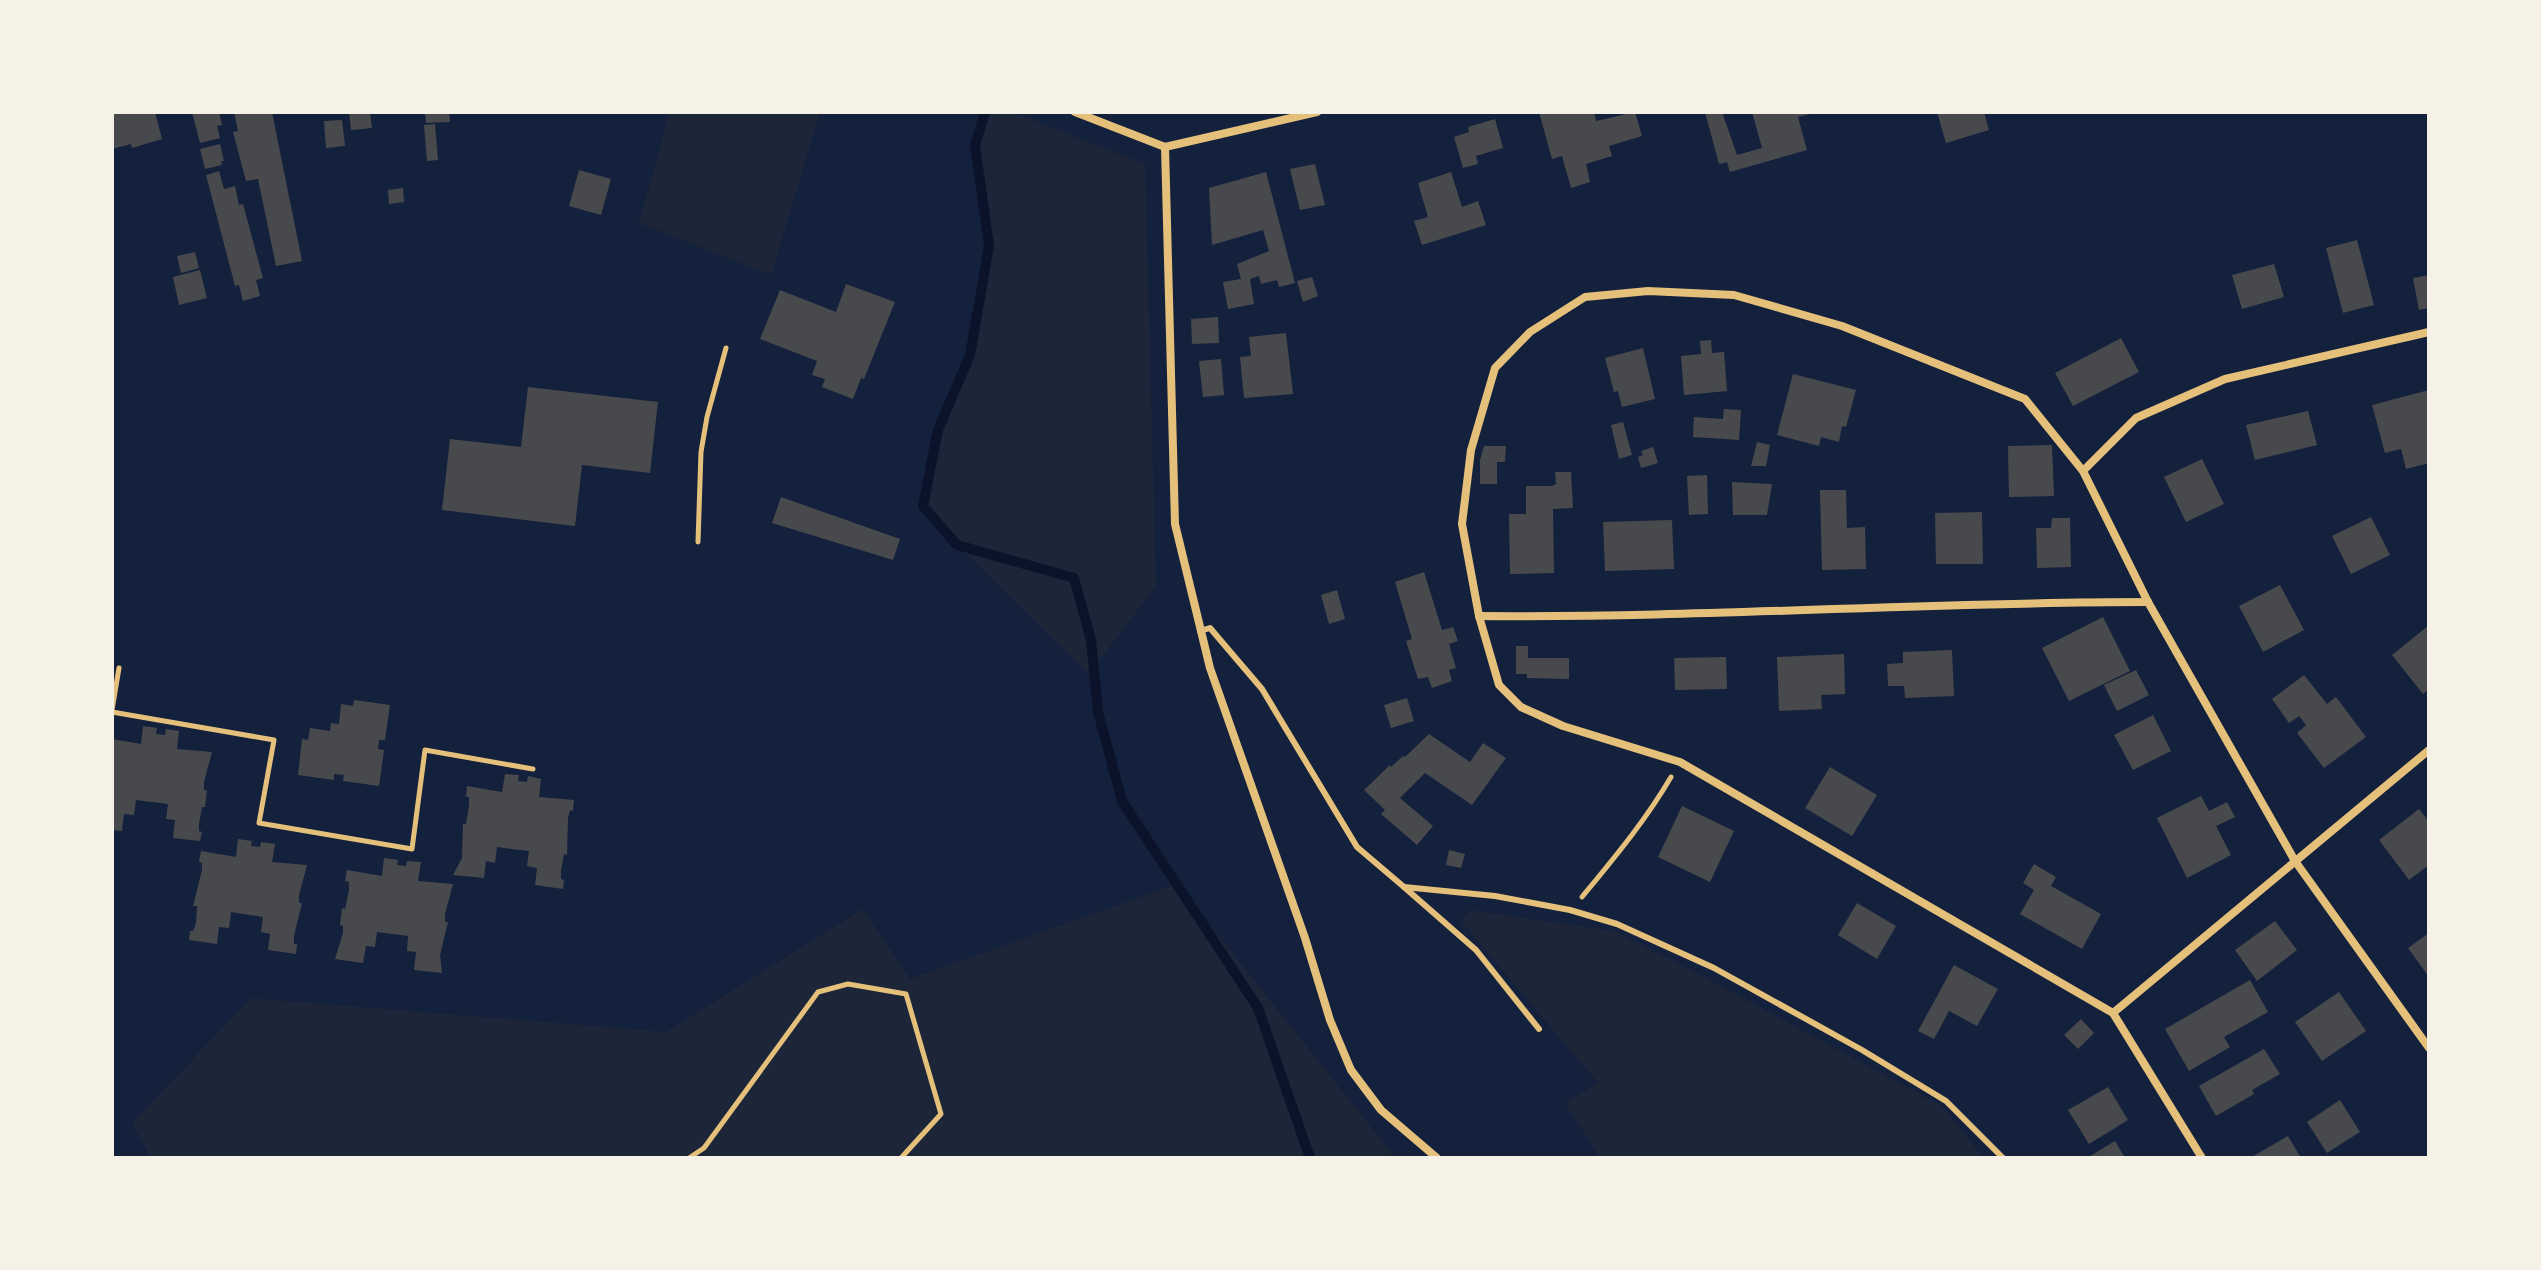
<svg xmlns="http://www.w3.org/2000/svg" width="2541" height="1270" viewBox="0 0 2541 1270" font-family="'Titillium Web',sans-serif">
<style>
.green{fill:#1d2539}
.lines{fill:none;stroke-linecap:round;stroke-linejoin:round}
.stream{stroke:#0b132b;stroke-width:10}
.building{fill:#48494c}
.path{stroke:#e5c07b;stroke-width:5}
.service{stroke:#e5c07b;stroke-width:6}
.minor{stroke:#e5c07b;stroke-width:8}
</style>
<rect width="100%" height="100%" fill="#14213d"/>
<g class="green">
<polygon points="670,112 820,112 771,275 639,223"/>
<polygon points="991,112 1012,112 1145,164 1156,586 1089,674 957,545 923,506 938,430 971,355 989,246 975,145"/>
<polygon points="1177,884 1396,1158 151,1158 132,1123 251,998 666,1032 863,909 910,979"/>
<polygon points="1470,910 1614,931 1712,981 1943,1107 1984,1158 1600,1158 1565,1103 1598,1083 1461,921"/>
</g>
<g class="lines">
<polyline class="stream" points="985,112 975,145 989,246 970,355 938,430 923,506 957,545 1074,578 1091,640 1098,712 1122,801 1258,1008 1310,1158"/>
</g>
<g class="building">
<polygon points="112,112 155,112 162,139 132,148 131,144 112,149"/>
<polygon points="192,112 219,112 222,125 217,126 220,138 200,143"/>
<polygon points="234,112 272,112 302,261 276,266 258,179 246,181 233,132 238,131"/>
<polygon points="349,112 370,113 372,128 351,130"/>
<polygon points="425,112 449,112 450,122 426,123"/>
<polygon points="1539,112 1594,112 1596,121 1635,112 1642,136 1609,146 1612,156 1586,164 1590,182 1571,188 1562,156 1552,159"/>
<polygon points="1705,112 1722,112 1737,155 1762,148 1752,112 1814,113 1798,117 1807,150 1730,172 1727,162 1719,164"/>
<polygon points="1937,112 1984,112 1989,130 1946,143"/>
<polygon points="1495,119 1503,148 1476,156 1478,164 1463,168 1454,137 1469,132 1468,127"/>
<polygon points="342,120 345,146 326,148 324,121"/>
<polygon points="435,124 438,160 427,161 424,125"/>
<polygon points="220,144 224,161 221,161 222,165 205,169 200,149"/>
<polygon points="1315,164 1325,205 1300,210 1290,169"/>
<polygon points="579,170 611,179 601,215 569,206"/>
<polygon points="219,171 224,189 235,186 239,205 243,204 263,278 256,280 260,296 243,301 239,285 235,286 206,175"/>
<polygon points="1266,172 1295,283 1279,287 1277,280 1261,284 1259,276 1250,279 1254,304 1228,309 1223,282 1241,279 1237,264 1269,251 1263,230 1212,245 1209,188"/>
<polygon points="1451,172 1462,207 1478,201 1486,225 1422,245 1414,221 1428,217 1418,183"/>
<polygon points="403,188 404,202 389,204 388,190"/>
<polygon points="2357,240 2374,305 2343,313 2326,248"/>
<polygon points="195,252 199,268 181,273 177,256"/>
<polygon points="2274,264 2284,297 2242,309 2232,275"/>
<polygon points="200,270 207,298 179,305 173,277"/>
<polygon points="2429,275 2429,308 2419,310 2413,278"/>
<polygon points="1312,277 1318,296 1303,302 1297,281"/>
<polygon points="846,284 895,302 864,379 861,378 853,399 822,387 825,379 812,375 817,361 760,339 780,290 836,312"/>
<polygon points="1218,317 1219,343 1192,344 1191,319"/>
<polygon points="1286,333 1293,394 1244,398 1240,357 1251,356 1249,337"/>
<polygon points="2121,338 2139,372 2073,406 2055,373"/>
<polygon points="1711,340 1712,353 1724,352 1727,391 1684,395 1681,356 1701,354 1700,341"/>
<polygon points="1643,348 1655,399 1622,407 1618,391 1614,392 1605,358"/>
<polygon points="1221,359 1224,395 1203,397 1199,361"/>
<polygon points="1793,374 1856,390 1846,427 1842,426 1839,442 1821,437 1819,446 1777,435"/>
<polygon points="528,387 658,402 650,473 582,465 575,526 442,510 450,439 521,447"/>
<polygon points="2429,390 2429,463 2406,469 2401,449 2385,453 2372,405"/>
<polygon points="1724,409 1741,410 1739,440 1693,437 1694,417 1723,419"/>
<polygon points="2308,411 2317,445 2255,460 2246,425"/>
<polygon points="1623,422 1632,455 1619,459 1611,425"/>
<polygon points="1757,442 1770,445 1766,466 1751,466"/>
<polygon points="2052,445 2054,496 2009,497 2008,446"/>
<polygon points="1484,446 1506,446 1505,462 1497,462 1497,484 1480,484 1480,460"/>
<polygon points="1653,447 1658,463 1641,468 1638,457 1643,455 1641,451"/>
<polygon points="2202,459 2224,504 2186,522 2164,477"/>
<polygon points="1555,472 1571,472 1573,508 1553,509 1554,573 1510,574 1509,514 1526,514 1526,486 1552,486 1556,484"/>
<polygon points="1707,475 1708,514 1689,515 1687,476"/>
<polygon points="1732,482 1772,484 1767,515 1733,515"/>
<polygon points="1820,490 1846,490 1847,528 1865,527 1866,569 1822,570"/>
<polygon points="781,497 900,539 893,560 772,523"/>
<polygon points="1982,512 1983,564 1936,564 1935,513"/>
<polygon points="2371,517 2390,555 2351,574 2332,536"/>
<polygon points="2052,518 2070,518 2071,567 2037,568 2036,528 2051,528"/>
<polygon points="1672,520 1674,569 1605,571 1603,522"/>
<polygon points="1424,572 1442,630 1453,627 1458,641 1449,644 1456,668 1449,670 1452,681 1432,688 1428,677 1418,679 1406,641 1412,639 1395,582"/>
<polygon points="2280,585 2304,630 2263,652 2239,606"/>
<polygon points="1337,590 1345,619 1329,624 1321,595"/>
<polygon points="2103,617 2130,671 2069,701 2042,648"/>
<polygon points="2428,626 2429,689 2423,694 2392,655"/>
<polygon points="1516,646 1528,646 1528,658 1569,658 1569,679 1527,678 1527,674 1516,674"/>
<polygon points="1952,650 1954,696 1905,698 1904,686 1888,686 1887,664 1903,663 1903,652"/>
<polygon points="1844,654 1845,694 1821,695 1822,709 1779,711 1777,657"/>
<polygon points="1726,657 1727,689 1675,690 1674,658"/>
<polygon points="2136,670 2149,695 2117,711 2104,685"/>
<polygon points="2304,675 2327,704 2336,697 2366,737 2324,768 2297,733 2306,725 2299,716 2289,723 2272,699"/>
<polygon points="1407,698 1414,721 1391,728 1384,705"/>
<polygon points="354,700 390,705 385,740 379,740 378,749 384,750 379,786 343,781 344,775 334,774 334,780 298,775 302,739 308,740 310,728 330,731 331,723 339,724 341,704 353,706"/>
<polygon points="2153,715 2171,751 2133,770 2114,735"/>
<polygon points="143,726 157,728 156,734 165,735 166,729 179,731 177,749 212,752 204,782 204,790 207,790 205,807 202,807 199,824 199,831 202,832 200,841 173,838 175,820 166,819 168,804 136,800 134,815 124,814 122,831 112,830 112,739 141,744"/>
<polygon points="1429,734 1470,762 1483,743 1506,758 1472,805 1425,773 1400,798 1433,826 1417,845 1381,814 1385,810 1364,790 1390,765 1391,767 1403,756 1405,757"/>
<polygon points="1830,767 1877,795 1852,836 1805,808"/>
<polygon points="505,774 519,775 518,781 527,782 528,776 541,779 539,797 574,800 573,811 570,810 568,818 567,855 564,854 561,871 561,879 564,880 563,889 535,885 537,868 527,866 529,851 497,847 495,863 486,861 484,878 453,875 462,858 463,824 466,824 469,805 469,797 466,797 467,786 502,792"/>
<polygon points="2201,796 2209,811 2227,802 2235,817 2216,826 2231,855 2187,878 2157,818"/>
<polygon points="1682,806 1734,831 1710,882 1658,857"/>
<polygon points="2419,809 2429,822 2429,865 2409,880 2379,840"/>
<polygon points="238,839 252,841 251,846 260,847 261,842 275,844 272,862 307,865 299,895 299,903 302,903 294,936 294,944 297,944 296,954 268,950 270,934 261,932 263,917 231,912 229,928 219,927 217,944 189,940 190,931 193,931 196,923 197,906 193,906 202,870 202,863 199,862 201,851 236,857"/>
<polygon points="1449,850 1465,854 1461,868 1446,865"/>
<polygon points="384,858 398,860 397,865 406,866 407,861 421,862 418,881 453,884 445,914 445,922 448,922 440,955 442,973 414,970 416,952 407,951 408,936 377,932 375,947 366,946 363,963 335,959 343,933 343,926 340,925 342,908 345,909 349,890 349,882 345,881 347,870 382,876"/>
<polygon points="2034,864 2056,877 2051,886 2101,914 2082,949 2020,914 2034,890 2023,883"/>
<polygon points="1857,903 1896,926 1877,959 1838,935"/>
<polygon points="2275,921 2297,950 2257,981 2235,950"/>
<polygon points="2429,933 2429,977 2408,948"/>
<polygon points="1954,965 1998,989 1977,1026 1949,1011 1934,1039 1918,1031"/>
<polygon points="2250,980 2268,1012 2224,1037 2230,1047 2189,1071 2165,1029"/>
<polygon points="2339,992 2366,1031 2322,1061 2295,1022"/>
<polygon points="2081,1019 2094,1033 2078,1049 2064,1035"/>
<polygon points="2264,1049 2280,1074 2252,1090 2254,1094 2216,1116 2199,1086"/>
<polygon points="2108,1087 2128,1120 2089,1144 2068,1110"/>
<polygon points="2340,1100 2360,1132 2327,1153 2307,1122"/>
<polygon points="2288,1136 2301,1158 2250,1158"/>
<polygon points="2115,1141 2125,1158 2087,1158"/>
</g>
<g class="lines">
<g class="path">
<polyline points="698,542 701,452 707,417 726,348"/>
<polyline points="112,710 119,668"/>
<polyline points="112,712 274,740 259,823 412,849 425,750 533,769"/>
<path d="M1582,897C1614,858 1646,820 1671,777"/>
<polyline points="689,1158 704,1148 818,992 848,984 906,994 941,1114 901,1158"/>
</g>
<g class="service">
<polyline points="1200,631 1210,628 1262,689 1357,847 1404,887 1495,896 1570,910 1617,924 1714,968 1862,1050 1946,1101 2003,1158"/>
<polyline points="1404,887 1476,950 1539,1029"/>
</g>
<g class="minor">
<polyline points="1075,112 1165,147 1317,112"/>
<polyline points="1165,147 1175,524 1210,668 1305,938 1330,1020 1351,1070 1381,1110 1437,1158"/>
<polyline points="2083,471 2136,418 2225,379 2429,332"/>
<path d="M1479,616C1702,618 1925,602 2148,602"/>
<polyline points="2113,1013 2429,750"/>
<polyline points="2202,1158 2113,1013 1680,762 1563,726 1521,707 1499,685 1479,616 1462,524 1471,450 1495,368 1530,332 1585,297 1648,291 1734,295 1842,326 2025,399 2083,471 2148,602 2295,861 2429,1048"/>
</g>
</g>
<rect width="2541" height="1270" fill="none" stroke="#f6f1e7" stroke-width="228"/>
</svg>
